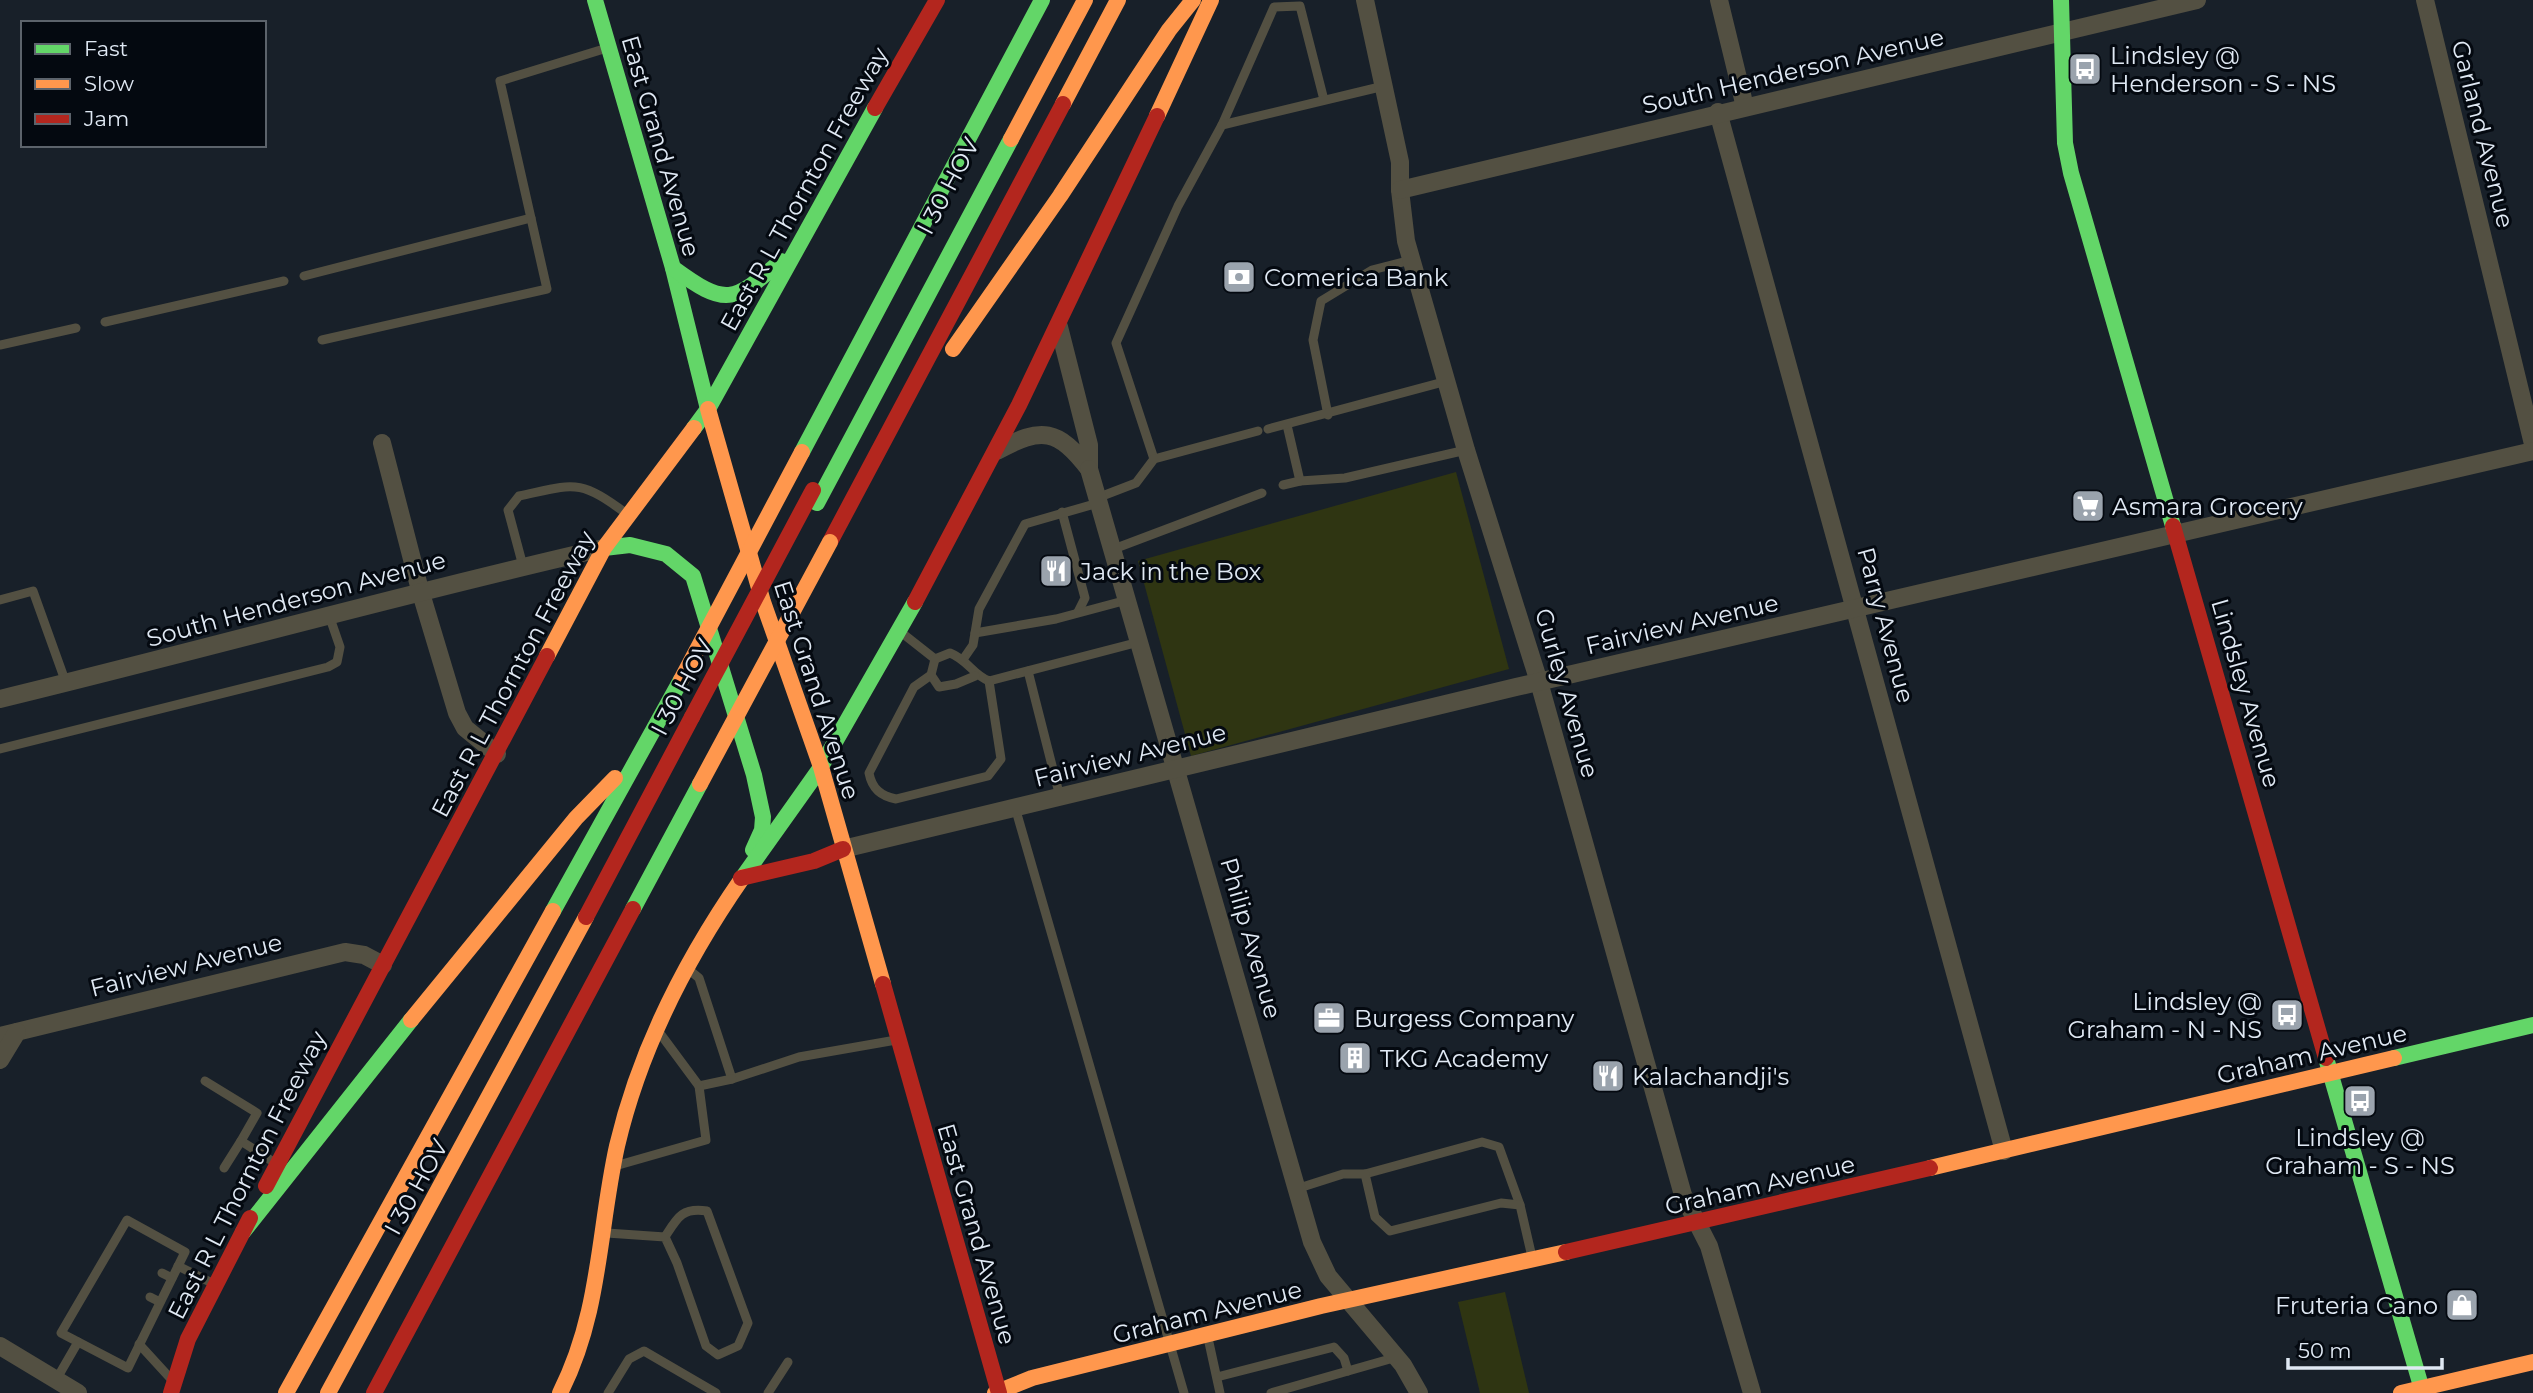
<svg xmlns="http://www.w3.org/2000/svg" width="2533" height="1393" viewBox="0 0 2533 1393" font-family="Montserrat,sans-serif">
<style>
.green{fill:#2f3512}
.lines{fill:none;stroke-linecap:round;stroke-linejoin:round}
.lane{stroke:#535042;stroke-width:9}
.street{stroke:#535042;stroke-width:18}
.fast{stroke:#63d668;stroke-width:16}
.slow{stroke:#ff974d;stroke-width:16}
.jam{stroke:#b3261e;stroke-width:16}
.slow-bridge{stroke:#ff974d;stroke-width:16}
.jam-bridge{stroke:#b3261e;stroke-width:16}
.labels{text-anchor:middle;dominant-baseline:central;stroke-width:6;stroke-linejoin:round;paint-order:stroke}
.poi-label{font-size:24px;fill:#e0e9f4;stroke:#040910;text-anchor:start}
.street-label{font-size:24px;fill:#e0e9f4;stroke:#040910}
</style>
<rect width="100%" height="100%" fill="#182029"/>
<g class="green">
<polygon points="1456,472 1509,669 1191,756 1138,561"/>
<polygon points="1505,1292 1529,1393 1480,1393 1458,1302"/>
</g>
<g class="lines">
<g class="lane">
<polyline points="1222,125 1274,7 1300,6 1324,100"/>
<polyline points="304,276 531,218"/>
<polyline points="105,322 284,281"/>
<polyline points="322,340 547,289 500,81 607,48"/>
<polyline points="0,345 76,328"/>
<polyline points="1328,415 1313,340 1321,301 1372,270 1411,260"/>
<polyline points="1287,425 1300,481"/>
<polyline points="1268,429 1447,381"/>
<polyline points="1154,459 1116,343 1178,206 1222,125 1384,86"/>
<polyline points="1283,485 1300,481 1345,478 1466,450"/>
<polyline points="1097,498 1136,483 1154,459 1258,431"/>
<polyline points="1062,512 1085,598 1078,612"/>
<polyline points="1111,550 1262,493"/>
<path d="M523,566L508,510L519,496C575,484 578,478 627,514"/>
<polyline points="0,600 33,591 66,683"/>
<path d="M902,633L935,659L950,653C968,660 972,674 989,681L1139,642"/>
<polyline points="975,633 1056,619 1127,600"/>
<polyline points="964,658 973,645 979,609 1025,524 1098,503"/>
<polyline points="935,659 931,675 939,687 956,684 975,676"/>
<polyline points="1028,671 1060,797"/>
<path d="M931,675L914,687L869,773C872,789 881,796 896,799L988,776L1001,759L989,681"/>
<polyline points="0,749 328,667 337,662 340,647 330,618"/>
<polyline points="1015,807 1184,1393"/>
<polyline points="688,969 699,978 732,1079 799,1057 896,1040"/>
<polyline points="659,1032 699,1086 732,1079"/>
<polyline points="205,1081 257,1113 241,1141 275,1163"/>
<polyline points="615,1166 706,1140 699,1086"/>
<polyline points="224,1168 241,1141"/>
<polyline points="1365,1174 1482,1142 1499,1147 1520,1205"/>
<polyline points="1296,1189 1343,1174 1365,1174 1375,1217 1390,1231 1501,1203 1520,1205 1532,1257"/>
<polygon points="127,1220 185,1252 128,1368 61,1333"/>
<path d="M607,1233L665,1237L677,1263L706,1346L718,1355L738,1346L748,1323L707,1211C682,1207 677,1218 665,1237"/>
<polyline points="178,1266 214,1284"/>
<polyline points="162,1273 172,1278"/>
<polyline points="150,1297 160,1302"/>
<polyline points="1208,1338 1220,1393"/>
<polyline points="139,1344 171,1379"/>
<polyline points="1217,1377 1334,1347 1344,1358 1348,1371"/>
<polyline points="56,1380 78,1342"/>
<polyline points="608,1393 629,1359 644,1351 716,1393"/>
<polyline points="768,1393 788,1362"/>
<polyline points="1271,1393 1397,1357"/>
</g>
<g class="street">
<polyline points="1365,0 1400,162 1400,190 1406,241 1466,450 1539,682 1683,1195 1709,1246 1752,1393"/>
<polyline points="1719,0 1745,107"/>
<polyline points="2425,0 2533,444"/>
<polyline points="1718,112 2004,1151"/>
<polyline points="1400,190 2197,0"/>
<polyline points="382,443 420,590 457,713 465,728 497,754"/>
<path d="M997,451C1042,426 1058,429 1089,469V445L1059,327"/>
<polyline points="1089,469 1312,1242 1328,1276 1403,1365 1419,1393"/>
<path d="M0,699C202,650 402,594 604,548"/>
<polyline points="843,849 1516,687 2533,451"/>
<polyline points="0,1036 345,952 364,955 383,965"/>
<polyline points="0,1060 17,1032"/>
<polyline points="0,1346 78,1393"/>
</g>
<g class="fast">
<polyline points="595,0 673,268 708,409"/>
<polyline points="2061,0 2065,143 2071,173 2173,526"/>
<path d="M673,268C726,307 733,303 781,261"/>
<polyline points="694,428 708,409 875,108"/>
<polyline points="802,452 1042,0"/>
<polyline points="817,503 1011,139"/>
<polyline points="604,548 630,545 666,554 693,576 754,775 763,817 762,830 753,850"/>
<polyline points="743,877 819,770 915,602"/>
<polyline points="633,909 700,784"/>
<polyline points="553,911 681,680"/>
<polyline points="2326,1058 2423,1393"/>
<polyline points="2394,1058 2533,1025"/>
<polyline points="243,1232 411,1020"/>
</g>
<g class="slow">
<polyline points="1063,104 1118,0"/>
<polyline points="1157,116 1211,0"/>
<polyline points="1011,139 1085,0"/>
<polyline points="953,349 1060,196 1169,30 1193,0"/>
<polyline points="708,409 763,602 821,767 883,984"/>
<polyline points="547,656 604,548 694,428"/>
<polyline points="411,1020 576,818 615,778"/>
<polyline points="1930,1168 2394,1058"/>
<polyline points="286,1393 553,911"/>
<polyline points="328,1393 586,917"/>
<path d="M560,1393C601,1312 598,1232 617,1146C640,1048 686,959 743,877"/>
<polyline points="995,1393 1032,1378 1321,1306 1566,1252"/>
<polyline points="2401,1393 2533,1362"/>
</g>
<g class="jam">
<polyline points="875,108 937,0"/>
<polyline points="2173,526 2326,1058"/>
<polyline points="830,542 1063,104"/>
<polyline points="915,602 1019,405 1157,116"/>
<polyline points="741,878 814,861 843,849"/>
<polyline points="586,917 692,717"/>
<polyline points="883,984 999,1393"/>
<polyline points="266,1186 547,656"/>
<polyline points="1566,1252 1930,1168"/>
<polyline points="171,1393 188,1339 250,1218"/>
<polyline points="374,1393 633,909"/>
</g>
<g class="slow-bridge">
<polyline points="681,680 802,452"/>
<polyline points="700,784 830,542"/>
</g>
<polyline class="jam-bridge" points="692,717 813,490"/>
</g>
<defs>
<symbol id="bus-square" viewBox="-11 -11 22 22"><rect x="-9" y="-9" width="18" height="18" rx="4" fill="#9aa3ad" stroke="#040910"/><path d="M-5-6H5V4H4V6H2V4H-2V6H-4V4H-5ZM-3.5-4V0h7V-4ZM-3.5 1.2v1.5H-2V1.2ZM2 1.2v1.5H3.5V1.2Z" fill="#fff"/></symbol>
<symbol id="bank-square" viewBox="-11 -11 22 22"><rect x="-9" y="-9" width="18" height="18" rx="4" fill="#9aa3ad" stroke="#040910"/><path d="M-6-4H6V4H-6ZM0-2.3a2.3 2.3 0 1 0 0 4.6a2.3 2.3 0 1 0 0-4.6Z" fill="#fff"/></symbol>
<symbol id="supermarket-square" viewBox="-11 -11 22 22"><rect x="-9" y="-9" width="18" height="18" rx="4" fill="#9aa3ad" stroke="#040910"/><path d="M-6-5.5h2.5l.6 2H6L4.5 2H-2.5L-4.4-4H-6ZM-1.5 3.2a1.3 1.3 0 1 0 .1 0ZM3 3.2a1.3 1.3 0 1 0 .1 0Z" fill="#fff"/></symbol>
<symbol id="restaurant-square" viewBox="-11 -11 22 22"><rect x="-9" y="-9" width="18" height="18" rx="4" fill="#9aa3ad" stroke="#040910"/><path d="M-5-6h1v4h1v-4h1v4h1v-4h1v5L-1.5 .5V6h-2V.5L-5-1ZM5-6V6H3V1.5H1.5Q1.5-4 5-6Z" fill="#fff"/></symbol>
<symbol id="office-square" viewBox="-11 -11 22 22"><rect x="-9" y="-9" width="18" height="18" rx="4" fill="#9aa3ad" stroke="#040910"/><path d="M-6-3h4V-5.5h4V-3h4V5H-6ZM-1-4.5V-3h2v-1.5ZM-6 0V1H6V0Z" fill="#fff"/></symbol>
<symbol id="building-square" viewBox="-11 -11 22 22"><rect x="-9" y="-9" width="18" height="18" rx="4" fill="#9aa3ad" stroke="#040910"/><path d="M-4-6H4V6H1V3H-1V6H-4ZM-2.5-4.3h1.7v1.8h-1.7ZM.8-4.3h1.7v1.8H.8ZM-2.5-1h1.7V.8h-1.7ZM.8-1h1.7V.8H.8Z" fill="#fff"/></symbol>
<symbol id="shop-square" viewBox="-11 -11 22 22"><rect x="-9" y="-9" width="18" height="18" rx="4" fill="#9aa3ad" stroke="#040910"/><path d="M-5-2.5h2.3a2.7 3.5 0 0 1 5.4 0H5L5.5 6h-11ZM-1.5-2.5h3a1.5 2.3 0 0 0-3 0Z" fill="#fff"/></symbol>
</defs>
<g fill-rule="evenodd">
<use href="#bus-square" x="2066" y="50" width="38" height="38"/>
<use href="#bank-square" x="1220" y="258" width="38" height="38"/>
<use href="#supermarket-square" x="2069" y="487" width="38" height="38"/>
<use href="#restaurant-square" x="1037" y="552" width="38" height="38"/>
<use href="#bus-square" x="2268" y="996" width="38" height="38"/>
<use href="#office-square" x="1310" y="999" width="38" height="38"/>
<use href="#building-square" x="1336" y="1039" width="38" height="38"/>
<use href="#restaurant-square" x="1589" y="1057" width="38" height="38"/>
<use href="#bus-square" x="2341" y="1082" width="38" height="38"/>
<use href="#shop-square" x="2443" y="1286" width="38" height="38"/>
</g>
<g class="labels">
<g class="poi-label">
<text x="2110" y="55">Lindsley @<tspan x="2110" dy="28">Henderson - S - NS</tspan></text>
<text x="1264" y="277">Comerica Bank</text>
<text x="2112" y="506">Asmara Grocery</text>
<text x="1080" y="571">Jack in the Box</text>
<text x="2262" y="1001" text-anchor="end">Lindsley @<tspan x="2262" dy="28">Graham - N - NS</tspan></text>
<text x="1354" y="1018">Burgess Company</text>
<text x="1380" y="1058">TKG Academy</text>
<text x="1632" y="1076">Kalachandji's</text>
<text x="2360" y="1137" text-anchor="middle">Lindsley @<tspan x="2360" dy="28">Graham - S - NS</tspan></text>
<text x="2438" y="1305" text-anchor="end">Fruteria Cano</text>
</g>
<g class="street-label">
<text transform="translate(1793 71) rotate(-13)">South Henderson Avenue</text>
<text transform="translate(2483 134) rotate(76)">Garland Avenue</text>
<text transform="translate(661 146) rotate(74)">East Grand Avenue</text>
<text transform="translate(948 186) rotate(-62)">I 30 HOV</text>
<text transform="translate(804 189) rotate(-61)">East R L Thornton Freeway</text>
<text transform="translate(296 599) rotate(-15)">South Henderson Avenue</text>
<text transform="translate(1682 624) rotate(-13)">Fairview Avenue</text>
<text transform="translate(1886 625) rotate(75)">Parry Avenue</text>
<text transform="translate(513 674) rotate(-62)">East R L Thornton Freeway</text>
<text transform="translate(682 687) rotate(-62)">I 30 HOV</text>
<text transform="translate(817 690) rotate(72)">East Grand Avenue</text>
<text transform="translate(1567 693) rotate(74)">Gurley Avenue</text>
<text transform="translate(2246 693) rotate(74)">Lindsley Avenue</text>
<text transform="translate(1130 755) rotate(-14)">Fairview Avenue</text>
<text transform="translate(1251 938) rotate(74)">Philip Avenue</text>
<text transform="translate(186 965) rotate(-14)">Fairview Avenue</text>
<text transform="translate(2312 1054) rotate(-13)">Graham Avenue</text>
<text transform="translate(247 1175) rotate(-63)">East R L Thornton Freeway</text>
<text transform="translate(1760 1185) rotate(-13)">Graham Avenue</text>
<text transform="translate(416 1187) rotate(-61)">I 30 HOV</text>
<text transform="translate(977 1234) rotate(74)">East Grand Avenue</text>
<text transform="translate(1207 1312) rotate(-14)">Graham Avenue</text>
</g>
</g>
<rect x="21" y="21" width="245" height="126" fill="#040910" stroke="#5c636b" stroke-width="2"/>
<rect x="35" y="44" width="35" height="10" fill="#63d668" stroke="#5c636b" stroke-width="2"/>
<text x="84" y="56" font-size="21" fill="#e0e9f4">Fast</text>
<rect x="35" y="79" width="35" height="10" fill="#ff974d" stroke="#5c636b" stroke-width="2"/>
<text x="84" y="91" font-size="21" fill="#e0e9f4">Slow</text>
<rect x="35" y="114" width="35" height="10" fill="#b3261e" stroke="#5c636b" stroke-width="2"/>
<text x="84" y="126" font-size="21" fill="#e0e9f4">Jam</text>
<path d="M2288 1358v10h154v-10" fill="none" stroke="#e0e9f4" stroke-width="3.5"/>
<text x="2298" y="1358" font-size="21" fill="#e0e9f4" stroke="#040910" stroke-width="5" paint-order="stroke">50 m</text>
</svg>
